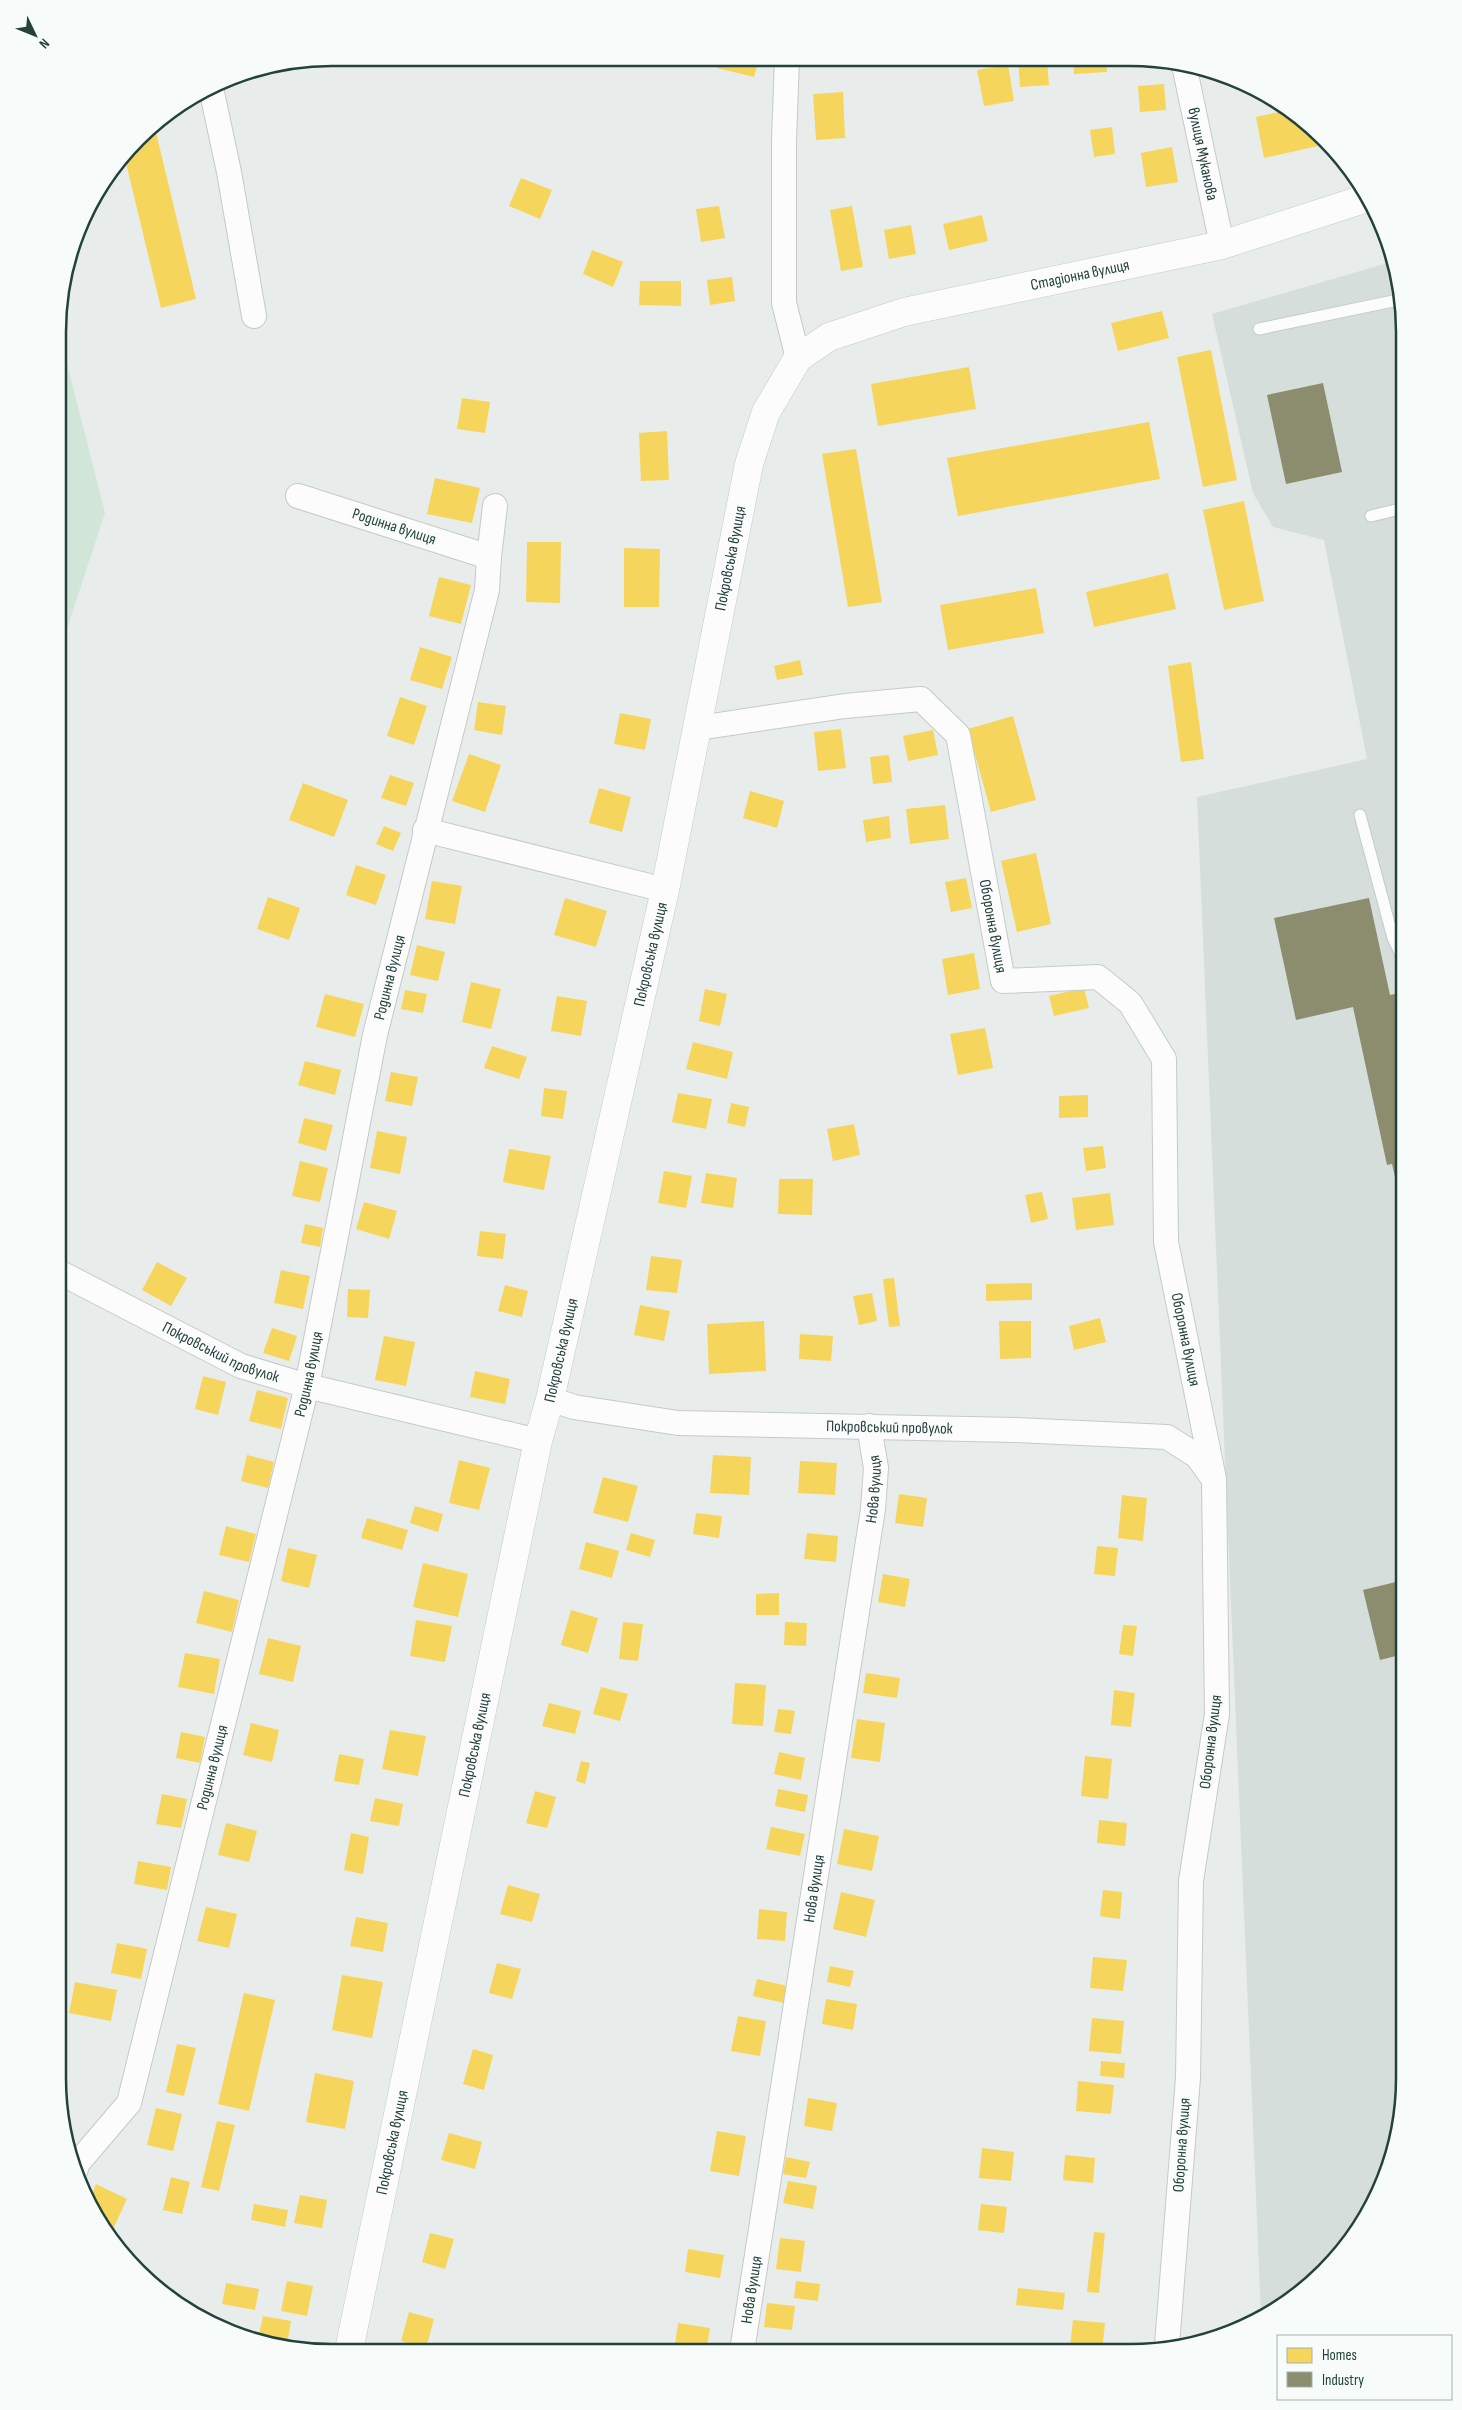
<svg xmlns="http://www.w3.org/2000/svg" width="1462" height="2410" viewBox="0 0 1462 2410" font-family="'Sofia Sans Condensed',sans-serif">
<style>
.built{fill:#d6dedb}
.green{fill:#d1e6d8}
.homes{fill:#f6d55c}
.industry{fill:#8c8c6e}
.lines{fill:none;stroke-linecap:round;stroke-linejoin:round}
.service-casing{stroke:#c5cac8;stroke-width:13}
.minor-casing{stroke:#c5cac8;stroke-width:26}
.tertiary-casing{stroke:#c5cac8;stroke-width:29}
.service{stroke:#fcfcfc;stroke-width:11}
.minor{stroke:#fcfcfc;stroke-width:24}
.tertiary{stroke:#fcfcfc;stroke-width:28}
.labels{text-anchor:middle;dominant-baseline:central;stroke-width:5;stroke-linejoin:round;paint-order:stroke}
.street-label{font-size:16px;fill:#24423a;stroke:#f7fbf9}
.rim{fill:none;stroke:#24423a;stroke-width:2.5}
</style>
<rect width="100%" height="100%" fill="#e8edeb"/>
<polygon class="built" points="1391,262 1404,332 1404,2096 1384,2183 1348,2245 1297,2296 1261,2317 1197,797 1367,759 1324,540 1273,527 1253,493 1212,314"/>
<polygon class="green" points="60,336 105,513 59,653"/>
<g class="homes">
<polygon points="719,59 759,59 754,77 717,68"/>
<polygon points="1018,59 1047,60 1049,85 1020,87"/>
<polygon points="1073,60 1106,60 1107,72 1074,74"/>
<polygon points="1008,65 1014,101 984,106 977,70"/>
<polygon points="1164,84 1166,110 1140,112 1138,86"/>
<polygon points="843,92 845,138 816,140 813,94"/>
<polygon points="1289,110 1297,114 1327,144 1264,158 1256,117"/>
<polygon points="154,124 196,299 161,308 125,159"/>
<polygon points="1112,127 1115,154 1094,157 1090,130"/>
<polygon points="1172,147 1178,182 1146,187 1141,153"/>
<polygon points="521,178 552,190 540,219 509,206"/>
<polygon points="719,206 725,238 701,242 696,209"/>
<polygon points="852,206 863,267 841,271 830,210"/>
<polygon points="982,215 988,241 949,250 943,224"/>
<polygon points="911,225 916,254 889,259 884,230"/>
<polygon points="592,250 623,262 613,287 583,274"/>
<polygon points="732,277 735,301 710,305 707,280"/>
<polygon points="640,281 681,281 681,306 639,305"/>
<polygon points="1162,311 1169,338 1118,351 1111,323"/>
<polygon points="1211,350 1237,480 1203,487 1177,357"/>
<polygon points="969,367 976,409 878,426 871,384"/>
<polygon points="462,398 490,402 485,433 457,429"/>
<polygon points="1149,422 1160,479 958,516 947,458"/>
<polygon points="667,431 669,480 641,481 639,433"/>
<polygon points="856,449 882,602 848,607 822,454"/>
<polygon points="435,478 480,488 472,523 427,514"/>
<polygon points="1244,501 1264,601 1224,610 1203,510"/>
<polygon points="527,542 561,542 560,603 526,602"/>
<polygon points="624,548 660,549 659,607 624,607"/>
<polygon points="1168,573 1176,609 1094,627 1086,592"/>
<polygon points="439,577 471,585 461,624 429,616"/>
<polygon points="1036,588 1044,633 948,650 940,605"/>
<polygon points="420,647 452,657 442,689 410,680"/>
<polygon points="800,660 803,675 777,680 774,666"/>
<polygon points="1191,662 1204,759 1181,762 1168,666"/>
<polygon points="400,697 427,706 414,745 387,736"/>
<polygon points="478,702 506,706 502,735 474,730"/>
<polygon points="620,713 651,719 645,750 614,744"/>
<polygon points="1013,716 1036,800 991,812 968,729"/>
<polygon points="841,729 846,768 818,771 814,732"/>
<polygon points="933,730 938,755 908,761 903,736"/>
<polygon points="469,754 501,765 485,812 452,801"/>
<polygon points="889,755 892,782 873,784 870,757"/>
<polygon points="390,775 414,783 406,806 381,798"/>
<polygon points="303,783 348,800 334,837 289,820"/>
<polygon points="599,788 631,797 622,832 589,823"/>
<polygon points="750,791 784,801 777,828 743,818"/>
<polygon points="945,805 949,839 910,844 906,809"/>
<polygon points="889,816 891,838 866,842 863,820"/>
<polygon points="384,826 401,833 393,851 376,844"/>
<polygon points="1036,853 1051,924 1017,932 1001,861"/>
<polygon points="356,865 386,875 376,905 346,895"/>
<polygon points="966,878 972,908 951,912 945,882"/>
<polygon points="432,881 462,886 455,924 425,919"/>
<polygon points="268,897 300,908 289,940 257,929"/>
<polygon points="565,898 607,911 596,947 554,935"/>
<polygon points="417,945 445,952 438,981 410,975"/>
<polygon points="974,953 980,989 948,995 942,959"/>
<polygon points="471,982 501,989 491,1029 462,1022"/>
<polygon points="1084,988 1089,1008 1054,1016 1049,996"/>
<polygon points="705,989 727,994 720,1026 699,1021"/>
<polygon points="405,990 427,994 423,1013 401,1009"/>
<polygon points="325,994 364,1004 355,1037 316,1027"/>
<polygon points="557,996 587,1001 581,1036 551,1031"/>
<polygon points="985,1028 993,1068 958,1075 950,1034"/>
<polygon points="693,1042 733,1052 727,1079 686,1069"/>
<polygon points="492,1046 527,1057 519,1079 484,1068"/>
<polygon points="305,1061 341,1070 335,1095 298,1085"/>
<polygon points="391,1072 418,1077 412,1106 385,1101"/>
<polygon points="544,1088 567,1091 563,1119 541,1116"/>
<polygon points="678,1093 712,1099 706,1129 672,1122"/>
<polygon points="1088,1095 1088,1117 1059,1118 1059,1096"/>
<polygon points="731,1103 749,1107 745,1127 727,1123"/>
<polygon points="304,1118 333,1125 326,1151 298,1143"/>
<polygon points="854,1124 860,1155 833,1161 827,1129"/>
<polygon points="377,1131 407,1137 400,1174 370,1168"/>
<polygon points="1103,1146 1106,1168 1086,1171 1083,1148"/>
<polygon points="509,1149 551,1156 544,1190 503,1182"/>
<polygon points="300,1161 328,1168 320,1202 292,1196"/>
<polygon points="664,1171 692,1176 686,1208 658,1203"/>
<polygon points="706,1173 737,1178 733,1208 701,1203"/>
<polygon points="779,1179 813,1179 812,1215 778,1214"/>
<polygon points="1042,1192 1048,1219 1031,1223 1025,1195"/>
<polygon points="1110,1193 1114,1225 1076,1230 1072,1198"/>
<polygon points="364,1202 397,1211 389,1239 356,1229"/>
<polygon points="305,1224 323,1228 320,1247 301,1243"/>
<polygon points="480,1231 506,1234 503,1259 477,1256"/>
<polygon points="651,1256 682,1260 677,1293 646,1290"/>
<polygon points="157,1262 187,1278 171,1306 142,1290"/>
<polygon points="281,1270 310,1276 303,1309 274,1303"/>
<polygon points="894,1278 900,1326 889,1327 883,1279"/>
<polygon points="1032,1283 1032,1300 986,1301 986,1284"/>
<polygon points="505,1285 528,1291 522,1317 498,1311"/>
<polygon points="348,1289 370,1290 368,1318 347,1317"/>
<polygon points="872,1293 877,1321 859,1325 853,1296"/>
<polygon points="640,1305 670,1311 664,1341 634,1335"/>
<polygon points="1100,1318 1106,1342 1074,1350 1069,1326"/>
<polygon points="764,1321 766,1371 709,1374 707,1324"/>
<polygon points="999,1321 1031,1321 1031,1358 1000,1359"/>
<polygon points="272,1328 297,1336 289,1361 263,1353"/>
<polygon points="800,1334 833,1336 831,1361 799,1359"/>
<polygon points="384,1336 415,1342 406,1386 375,1380"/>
<polygon points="475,1371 510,1379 505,1404 470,1397"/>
<polygon points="203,1376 226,1382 218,1415 195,1409"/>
<polygon points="257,1390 288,1398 281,1429 249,1421"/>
<polygon points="247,1455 274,1462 268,1488 241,1481"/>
<polygon points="713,1455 751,1457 749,1495 710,1493"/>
<polygon points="459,1460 490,1468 479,1510 449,1503"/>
<polygon points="800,1461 837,1463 835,1495 798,1493"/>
<polygon points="603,1477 638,1486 628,1522 593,1513"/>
<polygon points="899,1494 927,1498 923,1527 895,1523"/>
<polygon points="1122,1495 1147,1498 1143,1541 1118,1538"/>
<polygon points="415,1506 443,1514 438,1532 410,1523"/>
<polygon points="696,1513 722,1516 719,1538 693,1534"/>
<polygon points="367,1518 408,1530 402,1550 361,1538"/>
<polygon points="226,1526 256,1534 249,1562 219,1555"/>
<polygon points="631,1533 655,1540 650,1557 626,1550"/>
<polygon points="807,1533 838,1536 836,1562 804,1559"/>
<polygon points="586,1542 619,1551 612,1578 579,1569"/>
<polygon points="1097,1546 1118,1548 1115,1576 1094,1574"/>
<polygon points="288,1548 317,1555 309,1588 281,1581"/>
<polygon points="423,1563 468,1574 458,1617 413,1607"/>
<polygon points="883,1574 910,1579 905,1607 878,1602"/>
<polygon points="204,1591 239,1600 232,1632 196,1623"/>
<polygon points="779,1593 779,1615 756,1615 756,1594"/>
<polygon points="571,1610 598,1618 588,1653 561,1645"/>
<polygon points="416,1620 452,1626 445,1662 410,1656"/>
<polygon points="623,1622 643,1624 638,1661 619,1659"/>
<polygon points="785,1622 807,1623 806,1646 784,1645"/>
<polygon points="1123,1625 1137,1626 1133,1656 1119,1654"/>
<polygon points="268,1638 301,1646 293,1682 259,1674"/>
<polygon points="185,1653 220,1659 214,1694 178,1687"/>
<polygon points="866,1673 900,1678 897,1698 863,1693"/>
<polygon points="735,1683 766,1685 763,1726 732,1724"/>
<polygon points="601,1687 628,1694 620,1721 593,1714"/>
<polygon points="1114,1690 1135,1693 1131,1727 1111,1725"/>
<polygon points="549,1703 581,1711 575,1734 542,1726"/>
<polygon points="778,1709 795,1711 791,1734 774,1732"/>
<polygon points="857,1719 885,1723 880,1762 851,1758"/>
<polygon points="251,1723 279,1730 272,1762 243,1755"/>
<polygon points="390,1730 426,1736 418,1776 382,1769"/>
<polygon points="181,1732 205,1737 200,1763 176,1758"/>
<polygon points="779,1752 805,1758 801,1780 774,1774"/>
<polygon points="339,1754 364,1759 359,1785 334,1781"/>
<polygon points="1085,1756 1112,1759 1108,1799 1081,1796"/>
<polygon points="581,1761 590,1763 585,1784 576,1781"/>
<polygon points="778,1789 808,1795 805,1812 775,1806"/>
<polygon points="535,1791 556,1797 547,1828 526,1823"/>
<polygon points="162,1794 187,1799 181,1828 156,1824"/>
<polygon points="375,1798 403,1804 399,1826 370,1821"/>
<polygon points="1099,1820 1127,1823 1125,1846 1097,1843"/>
<polygon points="226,1823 257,1831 249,1862 218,1855"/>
<polygon points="771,1827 805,1834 800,1856 766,1849"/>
<polygon points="844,1829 879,1836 872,1871 837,1864"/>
<polygon points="351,1833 369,1837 363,1874 344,1870"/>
<polygon points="138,1861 171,1867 167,1890 134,1884"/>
<polygon points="508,1885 540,1894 532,1922 500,1914"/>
<polygon points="1103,1890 1122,1892 1120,1919 1100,1916"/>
<polygon points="841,1892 875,1900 866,1937 833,1929"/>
<polygon points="206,1907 237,1914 229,1948 197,1941"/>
<polygon points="759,1909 787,1912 785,1941 757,1939"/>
<polygon points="356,1917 388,1923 383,1952 350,1946"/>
<polygon points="117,1943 147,1949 141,1979 111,1973"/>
<polygon points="1093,1957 1127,1960 1123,1991 1090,1988"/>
<polygon points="497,1963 521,1969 512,1999 489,1993"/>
<polygon points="830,1966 854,1971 850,1987 827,1982"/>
<polygon points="342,1975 383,1982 372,2038 332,2030"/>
<polygon points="757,1979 788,1986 784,2003 753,1996"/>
<polygon points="75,1982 117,1990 111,2021 69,2013"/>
<polygon points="244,1993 275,2000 249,2111 218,2104"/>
<polygon points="826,1999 857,2004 853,2030 822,2024"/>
<polygon points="738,2016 766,2021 760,2056 731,2051"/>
<polygon points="1092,2018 1124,2021 1121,2054 1089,2051"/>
<polygon points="177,2044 196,2048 184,2096 166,2092"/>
<polygon points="473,2049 493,2055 484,2090 463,2084"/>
<polygon points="1101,2061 1125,2063 1124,2078 1100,2076"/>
<polygon points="315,2073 354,2081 345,2129 306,2122"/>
<polygon points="1078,2081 1114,2085 1111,2114 1076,2111"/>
<polygon points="808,2098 837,2103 832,2131 804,2126"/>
<polygon points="156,2108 182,2114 173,2151 147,2145"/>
<polygon points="217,2121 235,2125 219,2191 201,2187"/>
<polygon points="717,2131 746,2136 739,2176 710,2171"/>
<polygon points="449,2133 482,2142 475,2169 441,2160"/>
<polygon points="982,2148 1014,2152 1011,2181 979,2178"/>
<polygon points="1065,2155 1095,2158 1093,2183 1063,2180"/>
<polygon points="786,2157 810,2162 806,2178 783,2174"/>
<polygon points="171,2177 190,2182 182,2214 163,2210"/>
<polygon points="788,2181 817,2186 813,2209 783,2203"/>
<polygon points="96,2184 127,2199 113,2229 102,2223 89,2201"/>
<polygon points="300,2195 327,2200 322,2228 294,2223"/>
<polygon points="254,2204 288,2210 285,2227 251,2220"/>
<polygon points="981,2204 1007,2207 1004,2233 978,2230"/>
<polygon points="1094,2232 1105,2233 1099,2293 1087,2292"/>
<polygon points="430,2233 454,2239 445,2269 422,2262"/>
<polygon points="780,2238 805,2241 801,2272 776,2269"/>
<polygon points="688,2249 724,2255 720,2278 685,2272"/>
<polygon points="287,2281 313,2286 307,2316 281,2311"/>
<polygon points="796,2281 820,2284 818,2301 794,2298"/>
<polygon points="226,2283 259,2289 255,2310 222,2304"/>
<polygon points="1018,2288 1065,2293 1063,2310 1016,2305"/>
<polygon points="767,2303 795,2306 792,2330 764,2327"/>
<polygon points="409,2312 434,2319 426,2348 401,2341"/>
<polygon points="263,2316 291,2321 287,2345 258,2340"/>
<polygon points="1073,2320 1105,2323 1102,2351 1070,2347"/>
<polygon points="678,2323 710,2328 706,2351 674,2351"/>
<polygon points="762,2346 792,2350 792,2352 761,2351"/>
</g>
<g class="industry">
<polygon points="1323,383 1342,472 1286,484 1267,395"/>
<polygon points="1369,898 1390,995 1404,992 1404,1216 1392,1164 1387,1165 1353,1007 1296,1020 1274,918"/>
<polygon points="1404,1580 1404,1654 1380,1660 1363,1590"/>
</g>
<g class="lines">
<defs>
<g id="service">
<polyline points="1259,329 1398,300"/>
<polyline points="1371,516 1404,508"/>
<polyline points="1360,815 1393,938 1404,961"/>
</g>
<g id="minor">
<polyline points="787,59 784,140 784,303 798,358"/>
<path id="s1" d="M1184,65L1222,245"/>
<polyline points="211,88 229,172 254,316"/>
<polyline points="489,557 495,506"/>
<path id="s2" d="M698,728L845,706L921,699L958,735L1003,981L1098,977L1130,1003L1164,1059L1166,1242L1214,1479L1217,1714L1191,1881L1188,2078L1167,2345"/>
<polyline points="425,830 665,890"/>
<path id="s3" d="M59,1272L241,1366L307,1386L538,1441"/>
<path id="s4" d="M550,1399L574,1407L678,1423L1016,1430L1167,1437L1197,1456L1212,1477"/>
<path id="s5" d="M76,2169L77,2164L129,2103L307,1386L375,1035L487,590L489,557L298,496"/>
<path id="s6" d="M742,2351L873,1509L876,1468L869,1426"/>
</g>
<g id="tertiary">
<path id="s7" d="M349,2350L538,1441L550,1399L665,890L749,464L766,412L798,358L829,337L904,312L1222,245L1367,198"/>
</g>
</defs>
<use href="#service" class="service-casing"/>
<use href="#minor" class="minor-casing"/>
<use href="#tertiary" class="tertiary-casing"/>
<use href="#service" class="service"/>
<use href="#minor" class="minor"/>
<use href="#tertiary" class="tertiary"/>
</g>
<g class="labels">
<g class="street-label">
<text stroke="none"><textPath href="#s1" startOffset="91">вулиця Муканова</textPath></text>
<text stroke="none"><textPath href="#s7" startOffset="2342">Стадіонна вулиця</textPath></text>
<text transform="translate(394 527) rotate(18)">Родинна вулиця</text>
<text stroke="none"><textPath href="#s7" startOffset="1832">Покровська вулиця</textPath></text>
<text stroke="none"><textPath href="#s2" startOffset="471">Оборонна вулиця</textPath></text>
<text stroke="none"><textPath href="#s7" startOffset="1428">Покровська вулиця</textPath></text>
<text stroke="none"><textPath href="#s5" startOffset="1241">Родинна вулиця</textPath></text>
<text stroke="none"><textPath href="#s2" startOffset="1011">Оборонна вулиця</textPath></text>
<text stroke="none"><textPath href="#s7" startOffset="1022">Покровська вулиця</textPath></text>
<text stroke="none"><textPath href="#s3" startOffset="181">Покровський провулок</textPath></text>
<text stroke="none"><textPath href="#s5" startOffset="836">Родинна вулиця</textPath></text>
<text stroke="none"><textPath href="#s4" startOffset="342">Покровський провулок</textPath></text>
<text stroke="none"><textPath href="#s6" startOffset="872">Нова вулиця</textPath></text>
<text transform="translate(1211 1742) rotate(-83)">Оборонна вулиця</text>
<text stroke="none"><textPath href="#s7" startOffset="618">Покровська вулиця</textPath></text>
<text stroke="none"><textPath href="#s5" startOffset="431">Родинна вулиця</textPath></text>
<text stroke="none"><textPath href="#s6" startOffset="468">Нова вулиця</textPath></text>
<text stroke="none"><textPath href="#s7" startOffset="212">Покровська вулиця</textPath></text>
<text transform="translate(1182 2145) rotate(-86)">Оборонна вулиця</text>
<text stroke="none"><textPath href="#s6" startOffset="62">Нова вулиця</textPath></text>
</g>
</g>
<path d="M0 0H1462V2410H0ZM332 66H1130A266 266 0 0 1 1396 332V2078A266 266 0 0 1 1130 2344H332A266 266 0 0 1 66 2078V332A266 266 0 0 1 332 66Z" fill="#f7fbf9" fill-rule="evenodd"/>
<path class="rim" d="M332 66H1130A266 266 0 0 1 1396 332V2078A266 266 0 0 1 1130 2344H332A266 266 0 0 1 66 2078V332A266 266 0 0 1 332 66Z"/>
<rect x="1277" y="2335" width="175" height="65" fill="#f7fbf9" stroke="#a3b1ad"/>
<rect x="1287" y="2348" width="25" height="15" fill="#f6d55c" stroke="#a3b1ad"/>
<text x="1322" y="2360" font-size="15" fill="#24423a">Homes</text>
<rect x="1287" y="2372" width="25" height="15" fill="#8c8c6e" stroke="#a3b1ad"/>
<text x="1322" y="2385" font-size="15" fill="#24423a">Industry</text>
<g transform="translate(35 35) rotate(133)" stroke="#f7fbf9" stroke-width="4" paint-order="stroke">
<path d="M0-4L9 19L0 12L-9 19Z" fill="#24423a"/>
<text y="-8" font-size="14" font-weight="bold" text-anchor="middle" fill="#24423a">N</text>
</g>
</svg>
